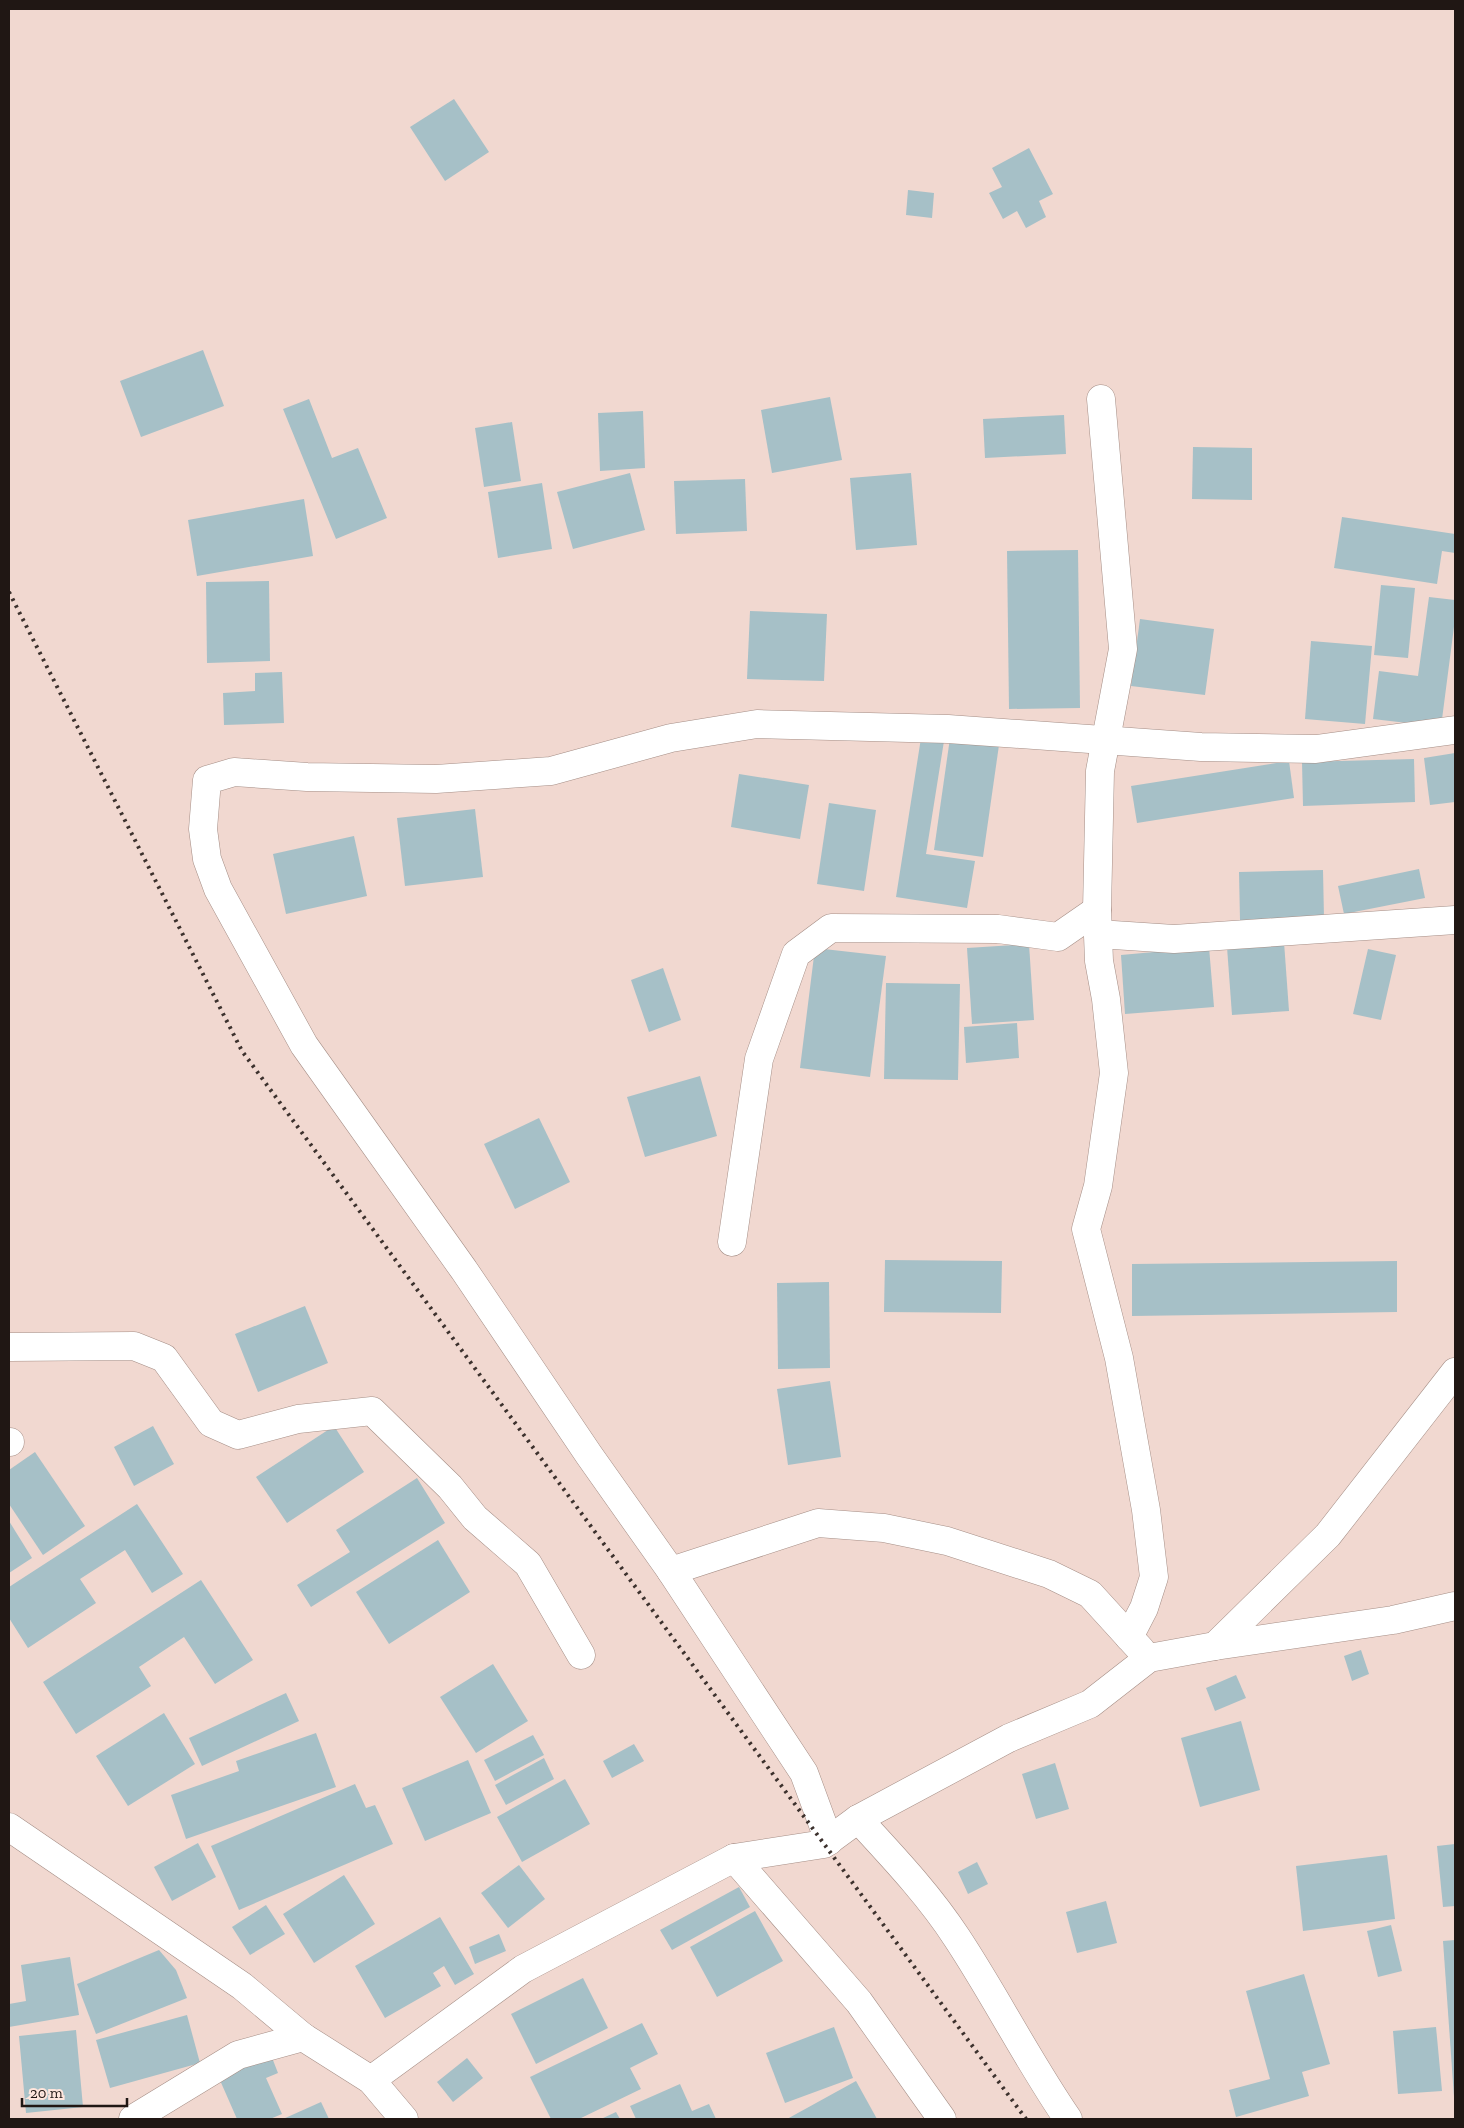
<svg xmlns="http://www.w3.org/2000/svg" width="1464" height="2128" viewBox="0 0 1464 2128" font-family="'Zilla Slab',serif">
<style>
.building{fill:#a6c0c7}
.lines{fill:none;stroke-linecap:round;stroke-linejoin:round}
.minor-casing{stroke:#a58e86;stroke-width:29}
.minor{stroke:#fff;stroke-width:28}
.rail{stroke:#3c312d;stroke-width:4;stroke-dasharray:2.5 5;stroke-linecap:butt}
</style>
<rect width="100%" height="100%" fill="#f1d8d0"/>
<g class="building">
<polygon points="454,99 489,152 445,181 410,127"/>
<polygon points="1029,148 1053,194 1039,201 1046,217 1026,228 1017,211 1003,219 989,193 1002,187 992,168"/>
<polygon points="908,190 934,193 932,218 906,215"/>
<polygon points="203,350 224,406 141,437 120,381"/>
<polygon points="830,397 842,460 772,473 761,410"/>
<polygon points="309,399 332,458 358,448 387,518 336,539 283,409"/>
<polygon points="643,411 645,468 600,471 598,413"/>
<polygon points="1064,415 1066,454 985,458 983,419"/>
<polygon points="512,422 521,481 484,487 475,428"/>
<polygon points="1193,447 1252,448 1252,500 1192,499"/>
<polygon points="630,473 645,530 573,549 557,492"/>
<polygon points="911,473 917,545 856,550 850,478"/>
<polygon points="745,479 747,531 676,534 674,481"/>
<polygon points="542,483 552,549 498,558 488,492"/>
<polygon points="304,499 313,556 197,576 188,520"/>
<polygon points="1342,517 1455,534 1455,553 1442,551 1437,584 1334,568"/>
<polygon points="1078,550 1080,708 1009,709 1007,551"/>
<polygon points="269,581 270,661 207,663 206,582"/>
<polygon points="1381,585 1415,588 1408,658 1374,655"/>
<polygon points="1429,597 1455,600 1455,619 1441,727 1373,719 1379,671 1418,676"/>
<polygon points="750,611 827,614 824,681 747,679"/>
<polygon points="1140,619 1214,629 1205,695 1131,686"/>
<polygon points="1311,641 1372,646 1365,724 1305,719"/>
<polygon points="282,672 284,723 224,725 223,693 255,691 255,673"/>
<polygon points="921,738 944,741 926,854 975,861 967,908 896,897"/>
<polygon points="950,738 999,745 983,857 934,850"/>
<polygon points="1455,753 1455,802 1430,805 1424,758"/>
<polygon points="1414,759 1415,802 1303,806 1302,762"/>
<polygon points="1289,761 1294,798 1137,823 1131,786"/>
<polygon points="739,774 809,785 800,839 731,827"/>
<polygon points="829,803 876,810 864,891 817,884"/>
<polygon points="475,809 483,877 405,886 397,818"/>
<polygon points="354,836 367,896 286,914 273,854"/>
<polygon points="1419,869 1425,898 1344,914 1338,886"/>
<polygon points="1323,870 1324,918 1240,920 1239,872"/>
<polygon points="1284,942 1289,1011 1232,1015 1227,947"/>
<polygon points="1029,944 1034,1020 972,1024 967,948"/>
<polygon points="1209,947 1214,1007 1125,1014 1121,955"/>
<polygon points="815,948 886,956 870,1077 800,1068"/>
<polygon points="1368,949 1396,955 1381,1020 1353,1014"/>
<polygon points="663,968 681,1020 649,1032 631,980"/>
<polygon points="886,983 960,984 958,1080 884,1079"/>
<polygon points="1017,1023 1019,1058 966,1063 964,1027"/>
<polygon points="700,1076 717,1136 645,1157 627,1097"/>
<polygon points="539,1118 570,1182 515,1209 484,1144"/>
<polygon points="885,1260 1002,1261 1001,1313 884,1312"/>
<polygon points="1397,1261 1397,1312 1132,1316 1132,1264"/>
<polygon points="829,1282 830,1368 778,1369 777,1283"/>
<polygon points="305,1306 328,1363 258,1392 235,1334"/>
<polygon points="830,1381 841,1457 788,1465 777,1389"/>
<polygon points="153,1426 174,1464 134,1486 114,1447"/>
<polygon points="334,1426 364,1472 287,1523 256,1477"/>
<polygon points="35,1452 85,1526 43,1555 9,1504 9,1470"/>
<polygon points="417,1478 445,1523 311,1607 297,1585 350,1552 336,1530"/>
<polygon points="137,1504 183,1574 152,1593 125,1550 80,1579 96,1603 28,1648 9,1618 9,1587"/>
<polygon points="9,1521 32,1558 9,1573"/>
<polygon points="438,1540 470,1592 389,1644 356,1592"/>
<polygon points="201,1580 253,1660 215,1684 184,1637 139,1667 151,1686 76,1734 43,1682"/>
<polygon points="1361,1650 1369,1674 1352,1681 1344,1656"/>
<polygon points="493,1664 528,1721 476,1753 440,1697"/>
<polygon points="1236,1675 1246,1698 1215,1711 1206,1688"/>
<polygon points="286,1693 299,1721 202,1766 189,1738"/>
<polygon points="164,1713 195,1764 128,1806 96,1756"/>
<polygon points="1241,1721 1260,1790 1200,1807 1181,1738"/>
<polygon points="316,1733 336,1787 186,1839 171,1795 239,1771 236,1761"/>
<polygon points="533,1735 544,1755 495,1781 484,1760"/>
<polygon points="634,1744 644,1761 612,1778 603,1761"/>
<polygon points="544,1758 554,1779 506,1805 495,1785"/>
<polygon points="468,1760 491,1813 425,1841 402,1788"/>
<polygon points="1055,1763 1069,1809 1036,1819 1022,1774"/>
<polygon points="565,1779 590,1824 522,1862 497,1817"/>
<polygon points="355,1784 366,1808 375,1805 393,1844 239,1910 211,1846"/>
<polygon points="198,1843 216,1877 172,1901 154,1867"/>
<polygon points="1455,1844 1455,1906 1443,1907 1437,1846"/>
<polygon points="1387,1855 1395,1919 1303,1931 1296,1866"/>
<polygon points="977,1862 988,1884 968,1894 958,1872"/>
<polygon points="519,1865 545,1899 508,1928 481,1893"/>
<polygon points="344,1875 375,1924 314,1963 283,1914"/>
<polygon points="739,1887 750,1907 672,1950 660,1930"/>
<polygon points="1106,1901 1117,1943 1077,1953 1066,1912"/>
<polygon points="266,1905 285,1934 250,1955 232,1927"/>
<polygon points="755,1911 783,1961 717,1997 690,1947"/>
<polygon points="440,1917 474,1974 455,1985 444,1966 433,1973 441,1986 385,2018 355,1966"/>
<polygon points="1391,1925 1402,1971 1378,1977 1367,1931"/>
<polygon points="499,1934 506,1951 475,1964 469,1947"/>
<polygon points="1455,1940 1455,2097 1454,2097 1443,1941"/>
<polygon points="159,1950 176,1970 187,1998 96,2034 77,1984"/>
<polygon points="70,1957 79,2015 9,2027 9,2004 26,2001 21,1965"/>
<polygon points="1304,1974 1330,2064 1302,2072 1309,2096 1236,2117 1229,2090 1270,2079 1246,1991"/>
<polygon points="583,1978 608,2028 536,2064 511,2014"/>
<polygon points="187,2015 200,2063 110,2088 96,2040"/>
<polygon points="642,2023 658,2054 630,2068 641,2089 579,2119 551,2119 530,2077"/>
<polygon points="834,2027 853,2078 785,2103 766,2053"/>
<polygon points="1436,2027 1442,2091 1398,2094 1393,2031"/>
<polygon points="76,2030 83,2107 26,2113 19,2036"/>
<polygon points="271,2055 278,2073 266,2078 282,2114 270,2119 237,2119 219,2078"/>
<polygon points="467,2058 483,2078 453,2102 437,2082"/>
<polygon points="856,2081 877,2119 787,2119"/>
<polygon points="680,2084 692,2111 709,2104 716,2119 636,2119 630,2106"/>
<polygon points="321,2102 329,2119 283,2119"/>
<polygon points="616,2112 620,2119 601,2119"/>
</g>
<g class="lines">
<defs>
<g id="minor">
<polyline points="1101,399 1123,649 1100,771 1097,910 1099,961 1106,999 1114,1073 1098,1186 1086,1229 1119,1358 1146,1510 1154,1577 1144,1608 1129,1637"/>
<polyline points="1098,934 1174,939 1455,920"/>
<polyline points="732,1242 759,1059 796,954 831,928 998,929 1058,937 1097,910"/>
<polyline points="9,1347 134,1346 164,1358 211,1423 238,1435 298,1419 372,1411 450,1487 475,1518 528,1564 581,1655"/>
<polyline points="9,1442 10,1442"/>
<polyline points="671,1571 818,1523 884,1528 947,1541 1049,1574 1090,1594 1141,1650"/>
<polyline points="1215,1646 1328,1535 1455,1372"/>
<path d="M858,1819C893,1857 929,1895 957,1938C996,1997 1028,2061 1068,2119"/>
<polyline points="9,1827 242,1986 303,2037 371,2080 404,2119"/>
<polyline points="829,1841 804,1773 671,1571 589,1455 464,1270 304,1045 218,889 207,859 203,829 207,780 234,772 307,777 436,779 551,771 671,738 757,724 948,729 1201,747 1316,749 1455,730"/>
<polyline points="734,1858 859,2002 942,2119"/>
<polyline points="371,2080 523,1969 734,1858 824,1844 858,1819 1009,1738 1090,1704 1149,1658 1215,1646 1393,1620 1455,1606"/>
<polyline points="133,2119 238,2055 303,2037"/>
</g>
</defs>
<use href="#minor" class="minor-casing"/>
<use href="#minor" class="minor"/>
<polyline class="rail" points="9,592 242,1051 1026,2119"/>
</g>
<rect width="1464" height="2128" fill="none" stroke="#201714" stroke-width="20"/>
<path d="M22 2098v8h105v-8" fill="none" stroke="#201714" stroke-width="2.5"/>
<text x="30" y="2098" font-size="15" fill="#201714" stroke="#ffe6dd" stroke-width="4" paint-order="stroke">20 m</text>
</svg>
